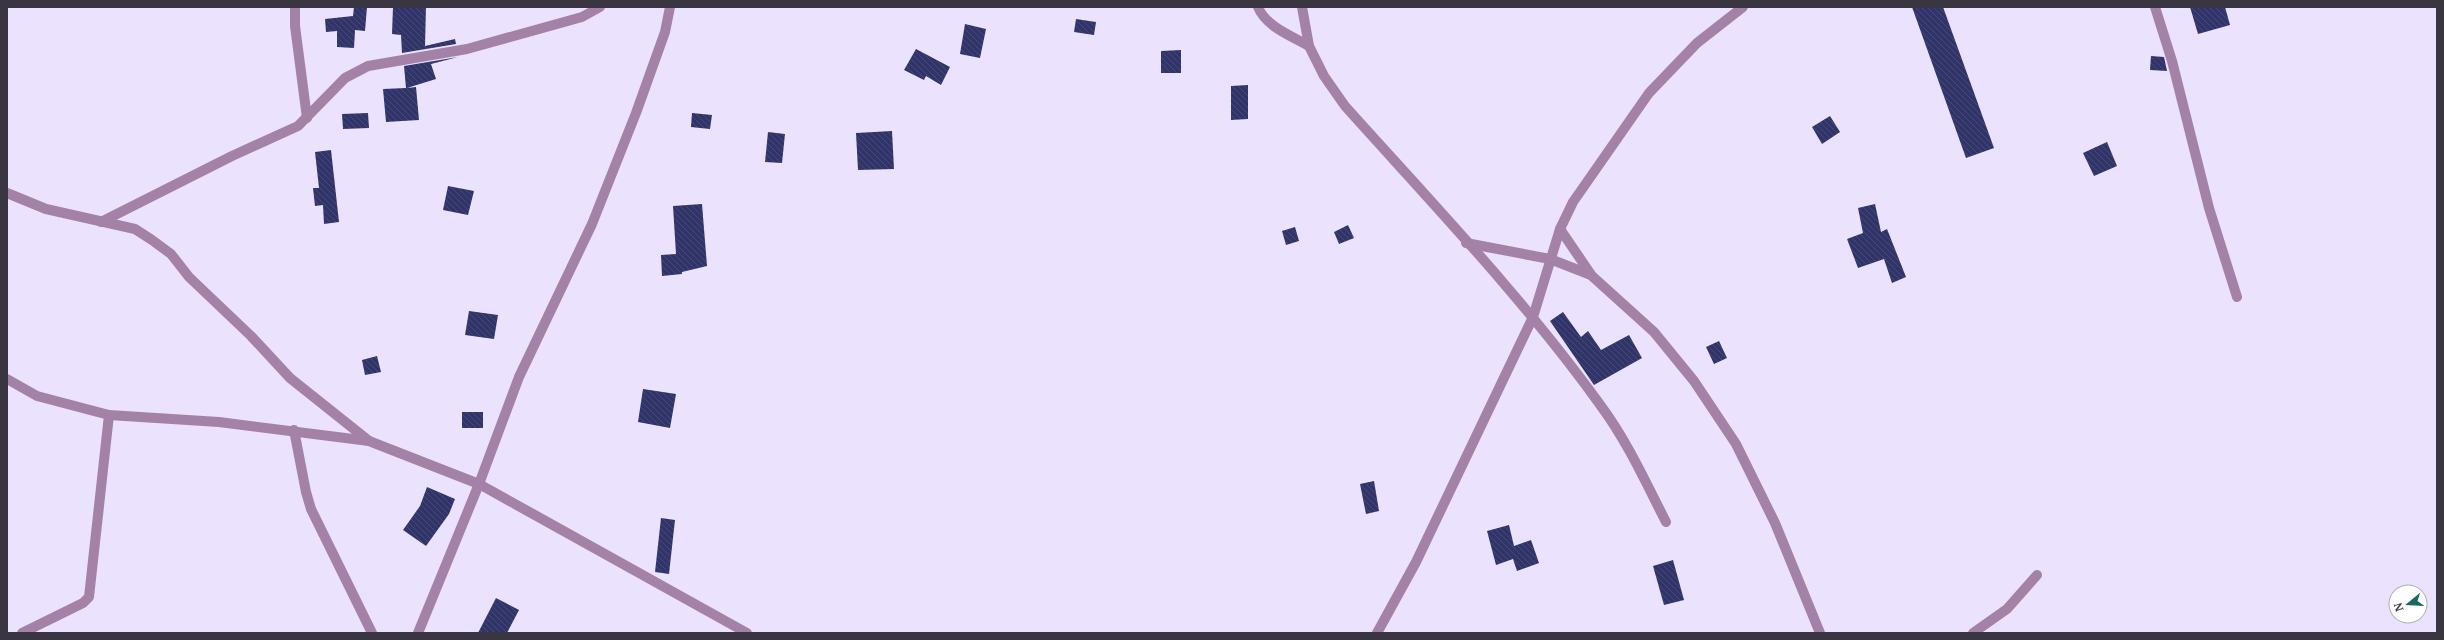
<svg xmlns="http://www.w3.org/2000/svg" width="2444" height="640" viewBox="0 0 2444 640" font-family="'Noto Serif',serif">
<style>
.building{fill:url(#building-back-hatch)}
.lines{fill:none;stroke-linecap:round;stroke-linejoin:round}
.minor{stroke:#a482a8;stroke-width:10}
</style>
<defs>
<pattern id="building-back-hatch" width="6" height="6" patternUnits="userSpaceOnUse"><rect width="6" height="6" fill="#303468"/><path d="M-1 5l2 2M0 0l6 6M5-1l2 2" fill="none" stroke="#464976"/></pattern>
</defs>
<rect width="100%" height="100%" fill="#ebe2fd"/>
<g class="building">
<polygon points="354,7 367,7 365,31 355,30 354,48 337,47 337,31 326,32 325,19 353,16"/>
<polygon points="393,7 426,7 425,46 455,39 456,44 402,53 401,35 392,34"/>
<polygon points="1912,7 1943,7 1994,148 1966,158"/>
<polygon points="2190,7 2225,7 2230,25 2198,34"/>
<polygon points="1076,19 1096,22 1094,35 1074,32"/>
<polygon points="965,24 986,29 980,58 960,54"/>
<polygon points="916,49 950,67 941,85 926,76 924,80 904,70"/>
<polygon points="1181,50 1181,73 1161,73 1161,51"/>
<polygon points="2151,56 2164,57 2167,71 2150,70"/>
<polygon points="458,57 431,64 436,79 407,88 416,87 419,120 386,122 383,89 406,88 404,66"/>
<polygon points="1248,85 1248,119 1231,120 1231,86"/>
<polygon points="368,113 369,128 343,129 342,114"/>
<polygon points="692,113 712,115 710,129 691,127"/>
<polygon points="1830,116 1840,132 1822,144 1812,127"/>
<polygon points="892,131 894,169 858,170 856,133"/>
<polygon points="768,132 785,134 782,163 765,162"/>
<polygon points="2107,142 2117,166 2094,176 2083,153"/>
<polygon points="331,150 339,222 324,224 323,205 315,206 313,188 319,188 315,152"/>
<polygon points="448,186 474,191 468,215 443,210"/>
<polygon points="702,204 707,266 682,272 682,274 662,276 661,255 676,254 673,206"/>
<polygon points="1875,204 1881,232 1887,229 1906,277 1892,283 1884,259 1858,268 1847,239 1863,233 1858,208"/>
<polygon points="1348,225 1354,238 1339,244 1334,232"/>
<polygon points="1295,227 1299,241 1286,245 1282,231"/>
<polygon points="469,311 498,315 494,339 465,335"/>
<polygon points="1563,312 1581,337 1588,331 1601,350 1629,335 1642,358 1594,385 1550,321"/>
<polygon points="1719,341 1727,358 1714,364 1706,347"/>
<polygon points="377,356 381,372 365,375 362,360"/>
<polygon points="643,389 676,394 670,428 638,422"/>
<rect x="462" y="412" width="21" height="16"/>
<polygon points="1374,481 1379,511 1366,514 1360,484"/>
<polygon points="427,487 455,499 449,514 426,546 403,530 420,506"/>
<polygon points="661,518 675,520 669,574 655,572"/>
<polygon points="1509,525 1514,546 1531,540 1539,563 1517,571 1513,559 1496,565 1487,531"/>
<polygon points="1673,560 1684,600 1664,605 1653,566"/>
<polygon points="496,598 519,610 507,633 478,633"/>
</g>
<g class="lines">
<g class="minor">
<polyline points="295,7 295,26 307,118"/>
<path d="M1258,7C1266,27 1292,36 1309,46"/>
<path d="M1302,7L1309,46L1324,76L1345,106C1432,203 1525,300 1601,406C1627,441 1646,483 1666,522"/>
<polyline points="2155,7 2172,61 2209,208 2237,297"/>
<polyline points="7,193 46,209 135,229 152,240 171,254 189,277 251,336 290,378 369,441"/>
<polyline points="101,222 232,156 298,126 345,78 368,66 467,49 582,17 600,7"/>
<polyline points="1560,229 1592,276 1654,332 1694,381 1736,444 1775,523 1820,633"/>
<polyline points="1466,243 1550,259 1591,275"/>
<polyline points="7,379 37,396 109,415 219,422 369,441 479,484 747,633"/>
<polyline points="294,430 306,492 311,509 372,633"/>
<polyline points="22,633 83,603 89,597 109,415"/>
<polyline points="418,633 479,484 519,377 592,224 636,113 665,32 670,7"/>
<polyline points="1377,633 1416,562 1533,317 1560,229 1573,202 1649,93 1697,43 1743,7"/>
<polyline points="1973,633 2007,609 2037,575"/>
</g>
</g>
<rect width="2444" height="640" fill="none" stroke="#3a3641" stroke-width="16"/>
<g transform="translate(2408 604) rotate(252)"><circle r="19" fill="#ffffff" stroke="#b0afb3"/>
<path d="M0-3L7 15L0 10L-7 15Z" fill="#1c6760"/>
<text y="-6" font-size="11" font-weight="bold" text-anchor="middle" fill="#3a3641">N</text>
</g>
</svg>
